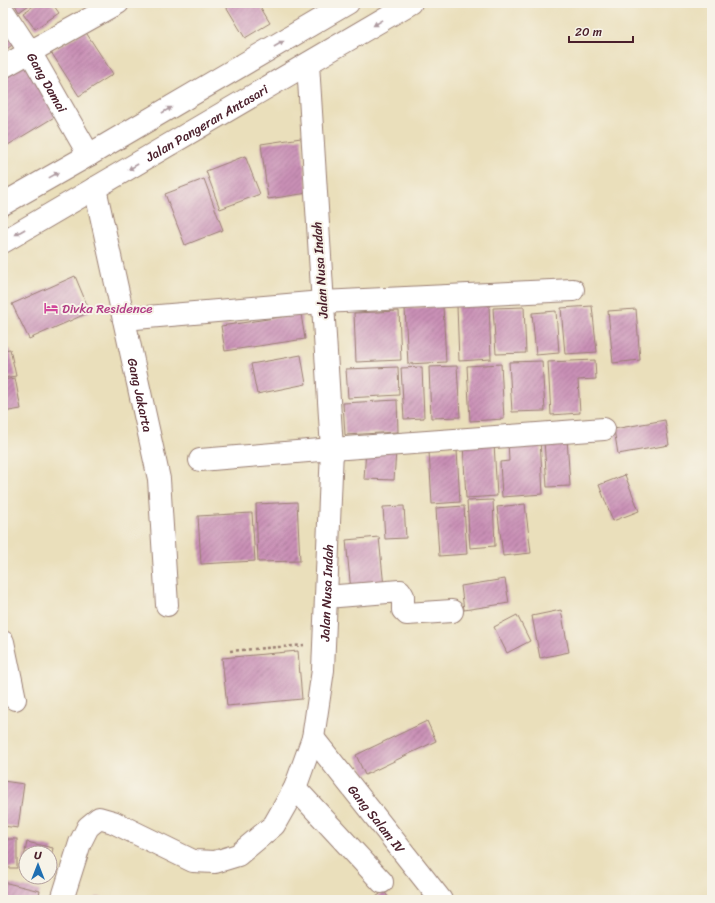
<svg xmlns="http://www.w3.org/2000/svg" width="715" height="903" viewBox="0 0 715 903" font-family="Sriracha,sans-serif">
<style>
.building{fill:url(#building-hatch)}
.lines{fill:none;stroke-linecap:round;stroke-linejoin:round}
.minor-casing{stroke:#9a7f73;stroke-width:24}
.major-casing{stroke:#9a7f73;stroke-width:24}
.path{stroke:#9a7f73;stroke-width:2.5;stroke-dasharray:3 3;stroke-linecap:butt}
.minor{stroke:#fff;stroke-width:22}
.major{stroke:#fff;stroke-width:22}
.oneway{fill:#ae9aa0}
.labels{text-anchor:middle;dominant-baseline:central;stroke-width:4;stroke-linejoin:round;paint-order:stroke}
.street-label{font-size:13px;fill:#4a1f2b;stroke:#f7f3e8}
.hotel-label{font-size:13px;fill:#b23c85;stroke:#f7f3e8;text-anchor:start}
</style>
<defs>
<pattern id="building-hatch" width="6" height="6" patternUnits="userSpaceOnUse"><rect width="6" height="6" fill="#c990b6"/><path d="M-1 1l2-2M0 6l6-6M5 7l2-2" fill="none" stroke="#a57594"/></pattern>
</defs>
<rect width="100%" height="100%" fill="#f7f3e8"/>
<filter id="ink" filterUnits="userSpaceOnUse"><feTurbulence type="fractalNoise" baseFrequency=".025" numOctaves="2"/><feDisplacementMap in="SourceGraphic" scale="8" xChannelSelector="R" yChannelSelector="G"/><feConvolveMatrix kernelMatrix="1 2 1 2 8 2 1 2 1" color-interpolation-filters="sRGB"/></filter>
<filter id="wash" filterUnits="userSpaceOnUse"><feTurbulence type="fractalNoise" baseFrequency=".012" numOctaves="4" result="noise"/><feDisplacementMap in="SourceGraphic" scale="16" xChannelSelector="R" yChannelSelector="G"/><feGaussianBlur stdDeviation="0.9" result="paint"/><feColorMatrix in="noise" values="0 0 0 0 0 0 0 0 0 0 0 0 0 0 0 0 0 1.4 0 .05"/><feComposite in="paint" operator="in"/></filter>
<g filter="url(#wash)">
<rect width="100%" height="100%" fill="#eadfbb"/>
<g id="blocks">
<g class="building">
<polygon points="14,3 32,3 19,12"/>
<polygon points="38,3 52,3 59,13 35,29 23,13"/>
<polygon points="224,3 258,3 270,23 245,38"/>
<polygon points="3,26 16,42 3,52"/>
<polygon points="85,31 113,74 79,96 51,52"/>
<polygon points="27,56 61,113 3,148 3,70"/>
<polygon points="301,138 308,193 268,199 261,144"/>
<polygon points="245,156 260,194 220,209 206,171"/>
<polygon points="204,179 223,230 185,245 165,194"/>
<polygon points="75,276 90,312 29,339 12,304"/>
<polygon points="489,304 491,359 459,361 457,306"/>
<polygon points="443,306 446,362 408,364 405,308"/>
<polygon points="592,306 597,352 565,354 561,308"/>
<polygon points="524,307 526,353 496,354 493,308"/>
<polygon points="636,309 640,360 613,363 608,311"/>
<polygon points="399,311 401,360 356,362 354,313"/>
<polygon points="556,311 559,353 536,355 532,313"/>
<polygon points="301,314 305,339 225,351 221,326"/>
<polygon points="10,349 16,376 3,378 3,350"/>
<polygon points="301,355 306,384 257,394 251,364"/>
<polygon points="595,360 596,379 578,380 580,413 551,415 548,362"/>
<polygon points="542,361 545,411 512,412 509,362"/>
<polygon points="501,364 504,419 470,421 467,366"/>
<polygon points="457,366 460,417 431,418 429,367"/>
<polygon points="398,367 399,395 348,398 346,369"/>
<polygon points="422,367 424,418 404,419 401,368"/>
<polygon points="15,378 21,409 3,412 3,380"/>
<polygon points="397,400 398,432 345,435 343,403"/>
<polygon points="665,420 669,445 618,454 614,429"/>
<polygon points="567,438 570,486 547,487 544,440"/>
<polygon points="540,439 543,494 502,497 500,462 509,461 508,441"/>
<polygon points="494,443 497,496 466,498 463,444"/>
<polygon points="366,449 396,451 394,480 364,479"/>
<polygon points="457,450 460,502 432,504 429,451"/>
<polygon points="625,475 639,511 613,521 599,485"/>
<polygon points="493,500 495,546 470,548 467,501"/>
<polygon points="297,502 300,561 258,562 256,504"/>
<polygon points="525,504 531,553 503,556 497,507"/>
<polygon points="404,506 406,538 385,539 383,507"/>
<polygon points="464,506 467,554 439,556 436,508"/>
<polygon points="252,513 255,561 201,564 198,516"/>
<polygon points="379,537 384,587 351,591 346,540"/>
<polygon points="505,579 509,603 464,610 461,586"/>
<polygon points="561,610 569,652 540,658 532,616"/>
<polygon points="517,615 530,641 507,653 494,627"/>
<polygon points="298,651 302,699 227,706 222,658"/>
<polygon points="427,721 436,741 365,775 356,755"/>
<polygon points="3,781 24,784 18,828 3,826"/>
<rect x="3" y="839" width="14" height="29"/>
<polygon points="27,842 53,848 51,857 50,853 26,853 26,864 23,863"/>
<polygon points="3,882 40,891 38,900 3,900"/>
<polygon points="384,891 390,900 372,900"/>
<polygon points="427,893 431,900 417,900"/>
<polygon points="96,897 112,899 112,900 96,900"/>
</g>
</g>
</g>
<g filter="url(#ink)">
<use href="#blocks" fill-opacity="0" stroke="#9a7f73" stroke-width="1"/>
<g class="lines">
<defs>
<g id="minor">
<path id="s1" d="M3,11L30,52L89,155"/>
<polyline points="3,67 118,3"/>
<path id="s2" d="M95,188L159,479L167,605"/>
<polyline points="124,319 322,302 573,290"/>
<polyline points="200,460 332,449 604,429"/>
<polyline points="326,597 400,591 403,596 403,610 407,614 452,611"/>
<polyline points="3,642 15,699"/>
<path id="s3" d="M313,738L441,900"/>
<polyline points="295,788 382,882"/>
<path id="s4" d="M62,900L80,843L88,827L99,818L113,822L193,861L215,862L238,855L274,825L295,788L313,738L323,670L332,449L308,64"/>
</g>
<g id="major">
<polyline points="3,204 89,155 348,3"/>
<path id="s5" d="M3,242L411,3"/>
</g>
</defs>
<use href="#minor" class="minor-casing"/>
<use href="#major" class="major-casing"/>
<polyline class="path" points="230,651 304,645"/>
<use href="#minor" class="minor"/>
<use href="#major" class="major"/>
</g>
<defs><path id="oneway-solid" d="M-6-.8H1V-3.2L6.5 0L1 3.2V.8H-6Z"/></defs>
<g class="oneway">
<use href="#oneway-solid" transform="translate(378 23) rotate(149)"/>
<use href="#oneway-solid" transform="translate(279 44) rotate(-30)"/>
<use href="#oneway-solid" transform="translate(167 110) rotate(-30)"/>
<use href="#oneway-solid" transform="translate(133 167) rotate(150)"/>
<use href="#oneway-solid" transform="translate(54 175) rotate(-29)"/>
<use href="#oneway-solid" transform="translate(20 232) rotate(150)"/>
</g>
</g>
<defs>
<symbol id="hotel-bare" viewBox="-9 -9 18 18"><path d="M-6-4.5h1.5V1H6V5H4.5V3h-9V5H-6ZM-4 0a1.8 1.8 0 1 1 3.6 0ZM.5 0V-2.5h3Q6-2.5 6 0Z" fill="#d1479c" stroke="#f7f3e8" stroke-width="2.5" paint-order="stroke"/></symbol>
</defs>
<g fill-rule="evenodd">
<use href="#hotel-bare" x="41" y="298" width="20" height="20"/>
</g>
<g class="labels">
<g class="street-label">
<text stroke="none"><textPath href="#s1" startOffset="84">Gang Damai</textPath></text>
<text stroke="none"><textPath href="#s5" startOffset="236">Jalan Pangeran Antasari</textPath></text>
<text transform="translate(320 270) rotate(-94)">Jalan Nusa Indah</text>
<text stroke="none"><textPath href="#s2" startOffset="212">Gang Jakarta</textPath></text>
<text stroke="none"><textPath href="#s4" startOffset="530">Jalan Nusa Indah</textPath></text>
<text stroke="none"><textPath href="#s3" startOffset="103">Gang Salam IV</textPath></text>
</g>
<g class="hotel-label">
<text x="62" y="308">Divka Residence</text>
</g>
</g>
<rect width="715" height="903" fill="none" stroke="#f7f3e8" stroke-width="16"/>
<g transform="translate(38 865)"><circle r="19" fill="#f7f3e8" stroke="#b29e9c"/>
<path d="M0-3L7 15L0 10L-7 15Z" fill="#1f6fb2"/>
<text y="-6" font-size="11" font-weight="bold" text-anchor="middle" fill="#4a1f2b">U</text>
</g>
<path d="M569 36v6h64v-6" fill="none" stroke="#4a1f2b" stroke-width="2"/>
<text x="575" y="36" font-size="12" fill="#4a1f2b" stroke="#f7f3e8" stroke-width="3" paint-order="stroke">20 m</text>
</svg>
